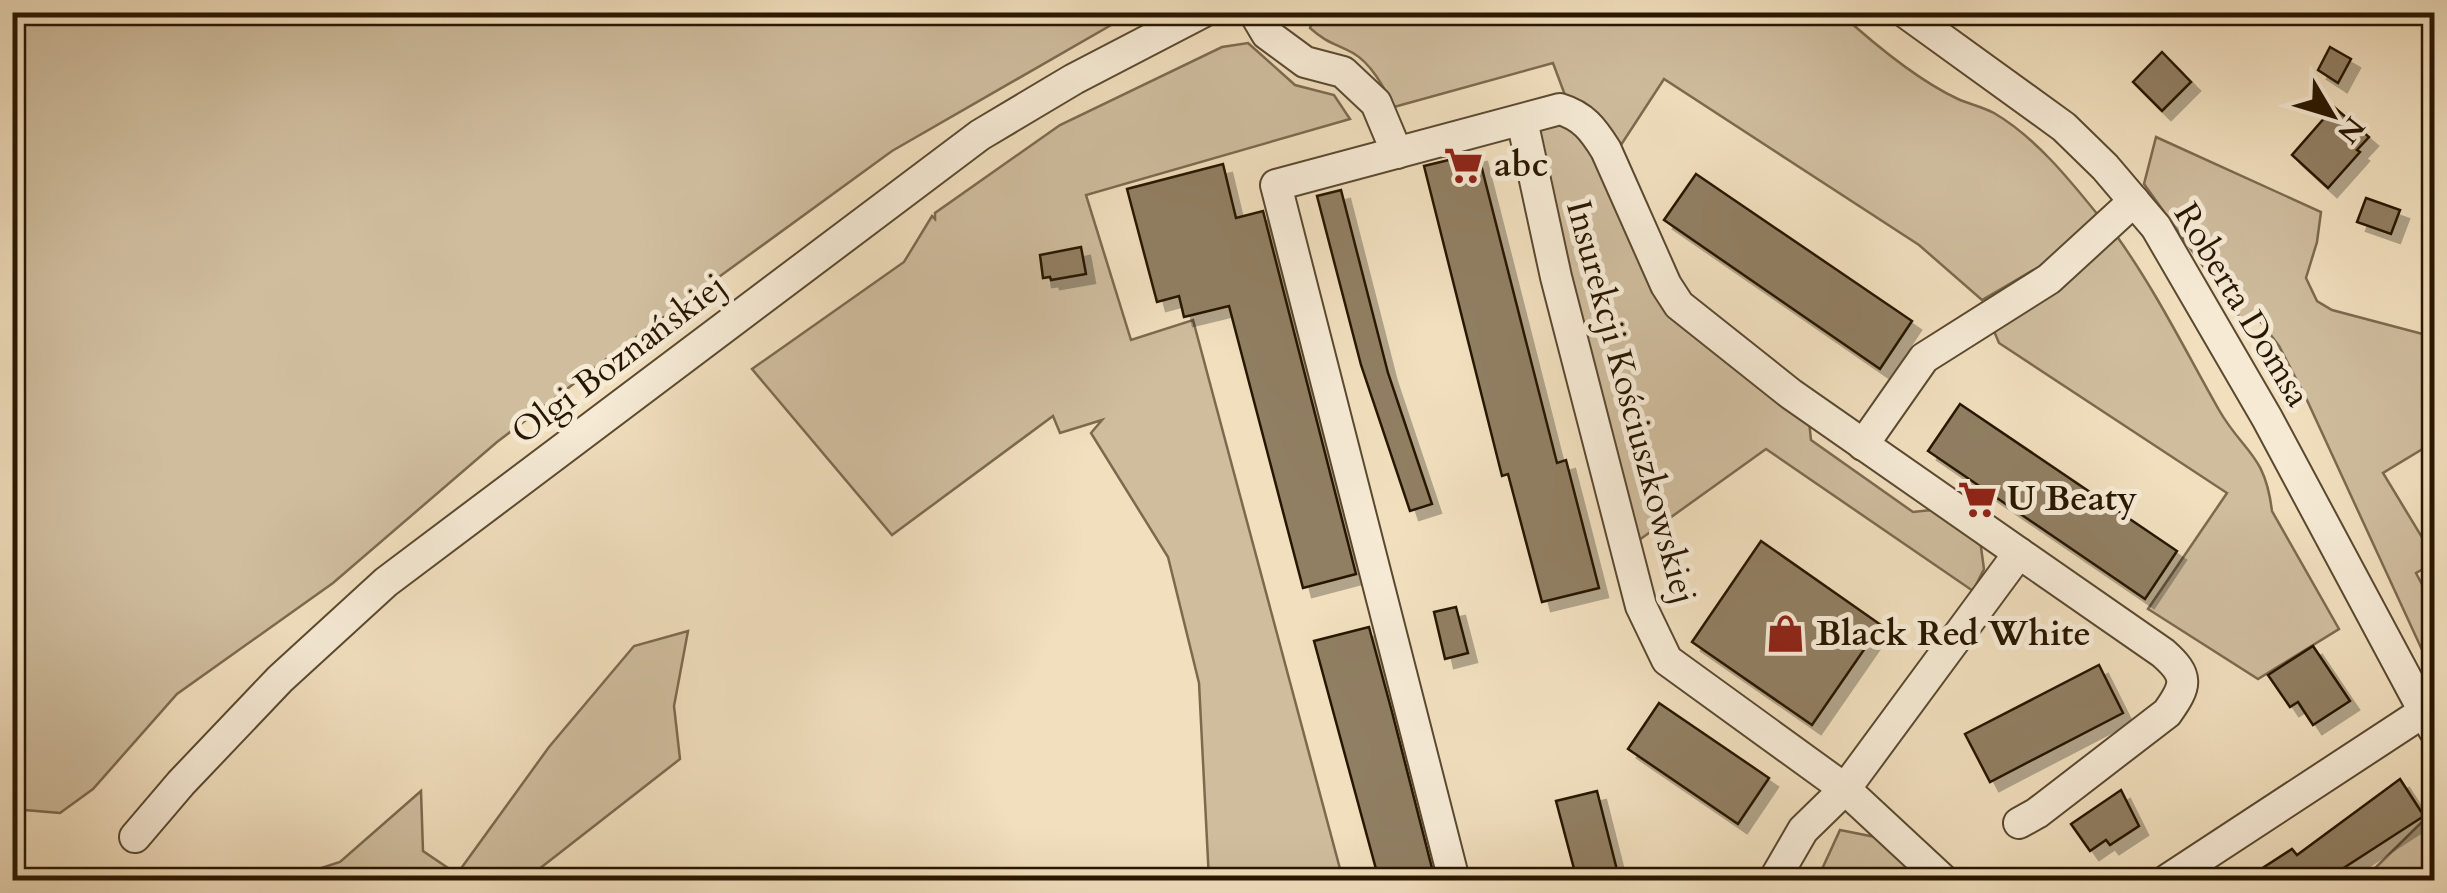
<svg xmlns="http://www.w3.org/2000/svg" width="2447" height="893" viewBox="0 0 2447 893" font-family="Cardo,serif">
<style>
.green{fill:#cfbd9e;stroke:#7c6a4f;stroke-width:2.5}
.building{fill:#917f63;stroke:#281700;stroke-width:2.5;filter:url(#shadow)}
.lines{fill:none;stroke-linecap:round;stroke-linejoin:round}
.minor-casing{stroke:#5a4930;stroke-width:34}
.minor{stroke:#f6ead5;stroke-width:30}
.labels{text-anchor:middle;dominant-baseline:central;stroke-width:10;stroke-linejoin:round;paint-order:stroke}
.poi-label{font-size:35px;font-weight:bold;fill:#281700;stroke:#f6ead5;text-anchor:start}
.street-label{font-size:35px;fill:#281700;stroke:#f6ead5}
</style>
<defs>
<filter id="shadow"><feDropShadow dx="9" dy="9" stdDeviation="0" flood-color="#0004"/></filter>
</defs>
<rect width="100%" height="100%" fill="#f1dfbe"/>
<filter id="stains"><feTurbulence type="fractalNoise" baseFrequency=".002" numOctaves="4"/><feColorMatrix values="0 0 0 0 .2 0 0 0 0 .09 0 0 0 0 .02 0 0 0 .5 -.17"/></filter>
<radialGradient id="worn" r=".72"><stop offset=".6" stop-color="#630" stop-opacity="0"/><stop offset="1" stop-color="#630" stop-opacity=".3"/></radialGradient>
<g class="green">
<path d="M1317,12L1840,13C1873,43 1917,80 1958,99C1969,104 1983,107 1994,113C2035,137 2069,179 2098,215L2056,257L1982,300L1919,245L1664,79L1619,148L1593,159L1650,276L1809,421L1811,440L1913,512L1941,509L1980,540L1984,569L1973,591L1766,449L1635,543L1534,145L1537,125L1575,122L1553,63L1394,107C1384,88 1372,64 1353,53C1335,43 1328,44 1310,28Z"/>
<polygon points="12,13 13,12 1132,13 892,151 613,354 497,442 333,583 177,694 93,789 60,813 13,809"/>
<polygon points="1248,43 1295,85 1334,95 1350,119 1086,195 1131,340 1193,320 1343,880 1209,880 1199,683 1168,557 1091,433 1102,420 1060,433 1053,416 892,535 752,369 904,262 932,216 935,219 935,213 1060,125 1222,47"/>
<polygon points="2156,137 2321,212 2317,242 2306,278 2317,301 2332,310 2434,337 2434,442 2383,473 2434,557 2434,563 2416,573 2434,607 2434,659 2423,652 2306,398 2279,346 2257,317 2244,323 2144,184"/>
<path d="M2116,235C2156,291 2185,350 2219,410C2243,452 2265,453 2272,511L2339,629L2258,679L2148,609L2227,493L1999,343L1991,324Z"/>
<polygon points="688,631 674,706 680,759 525,880 284,880 340,862 421,791 423,851 457,874 549,747 634,646"/>
<polygon points="2434,810 2434,867 2415,880 2363,880"/>
<polygon points="1840,830 1875,837 1923,880 1817,880"/>
</g>
<g class="building">
<polygon points="2330,47 2351,59 2338,83 2318,70"/>
<polygon points="2162,52 2191,82 2162,111 2133,82"/>
<polygon points="2334,107 2369,137 2357,150 2360,152 2328,188 2292,155"/>
<polygon points="1478,153 1557,463 1566,460 1599,588 1542,602 1508,474 1502,476 1424,166"/>
<polygon points="1223,164 1236,218 1263,211 1356,574 1303,588 1229,306 1184,317 1179,296 1157,302 1127,189"/>
<polygon points="1696,174 1912,321 1880,369 1664,220"/>
<polygon points="1341,190 1388,373 1432,504 1410,511 1361,365 1317,196"/>
<polygon points="2366,198 2400,210 2391,234 2357,222"/>
<polygon points="1081,247 1086,274 1051,280 1050,277 1043,278 1040,255"/>
<polygon points="1960,404 2177,551 2145,599 1928,451"/>
<polygon points="1761,541 1881,625 1812,725 1692,642"/>
<polygon points="1456,607 1468,653 1445,659 1434,612"/>
<polygon points="1369,627 1392,712 1435,880 1379,880 1314,641"/>
<polygon points="2313,646 2350,701 2313,725 2298,702 2290,707 2268,675"/>
<polygon points="2099,665 2123,713 1990,782 1965,734"/>
<polygon points="1659,703 1769,778 1738,824 1628,749"/>
<polygon points="2400,779 2424,816 2325,880 2244,880 2292,849 2297,855"/>
<polygon points="2121,790 2139,826 2110,845 2106,840 2090,851 2071,824"/>
<polygon points="1597,791 1617,870 1611,871 1613,880 1577,880 1556,801"/>
</g>
<g class="lines">
<defs>
<g id="minor">
<polyline points="1254,12 1267,34 1305,62 1343,72 1376,103 1397,153"/>
<polyline points="1905,12 2064,127 2105,167 2156,227 2267,418 2434,730"/>
<polyline points="1522,120 1556,277 1641,606 1667,660 1845,789 1803,830 1774,880"/>
<polyline points="1863,445 1924,358 2049,279 2134,201"/>
<path d="M2019,823L2037,813L2167,713C2187,685 2189,676 2163,653L2019,553"/>
<polyline points="135,837 181,783 280,679 386,582 980,135 1074,79 1203,12"/>
<path d="M1454,880L1276,185L1560,109C1583,116 1593,129 1606,150L1666,285L1679,305L1791,394L2019,553L1845,789L1943,880"/>
<polyline points="2167,880 2434,705"/>
</g>
</defs>
<use href="#minor" class="minor-casing"/>
<use href="#minor" class="minor"/>
</g>
<defs>
<symbol id="supermarket-bare" viewBox="-9 -9 18 18"><path d="M-6-5.5h2.5l.6 2H6L4.5 2H-2.5L-4.4-4H-6ZM-1.5 3.2a1.3 1.3 0 1 0 .1 0ZM3 3.2a1.3 1.3 0 1 0 .1 0Z" fill="#8f2418" stroke="#f6ead5" stroke-width="2.5" paint-order="stroke"/></symbol>
<symbol id="shop-bare" viewBox="-9 -9 18 18"><path d="M-5-2.5h2.3a2.7 3.5 0 0 1 5.4 0H5L5.5 6h-11ZM-1.5-2.5h3a1.5 2.3 0 0 0-3 0Z" fill="#8f2418" stroke="#f6ead5" stroke-width="2.5" paint-order="stroke"/></symbol>
</defs>
<g fill-rule="evenodd">
<use href="#supermarket-bare" x="1436" y="138" width="55" height="55"/>
<use href="#supermarket-bare" x="1950" y="472" width="55" height="55"/>
<use href="#shop-bare" x="1758" y="606" width="55" height="55"/>
</g>
<g class="labels">
<g class="poi-label">
<text x="1494" y="165">abc</text>
<text x="2007" y="499">U Beaty</text>
<text x="1816" y="634">Black Red White</text>
</g>
<g class="street-label">
<text transform="translate(2242 305) rotate(59)">Roberta Domsa</text>
<text transform="translate(619 359) rotate(-37)">Olgi Boznańskiej</text>
<text transform="translate(1631 402) rotate(75)">Insurekcji Kościuszkowskiej</text>
</g>
</g>
<rect width="2447" height="893" fill="none" stroke="#f1dfbe" stroke-width="50"/>
<rect x="15" y="15" width="2417" height="863" fill="none" stroke="#281700" stroke-width="5"/>
<rect x="25" y="25" width="2397" height="843" fill="none" stroke="#281700" stroke-width="2.5"/>
<g transform="translate(2332 115) rotate(128)" stroke="#f6ead5" stroke-width="8" paint-order="stroke">
<path d="M0-8L18 38L0 25L-18 38Z" fill="#281700"/>
<text y="-15" font-size="28" font-weight="bold" text-anchor="middle" fill="#281700">N</text>
</g>
<rect width="100%" height="100%" filter="url(#stains)"/>
<rect width="100%" height="100%" fill="url(#worn)"/>
</svg>
